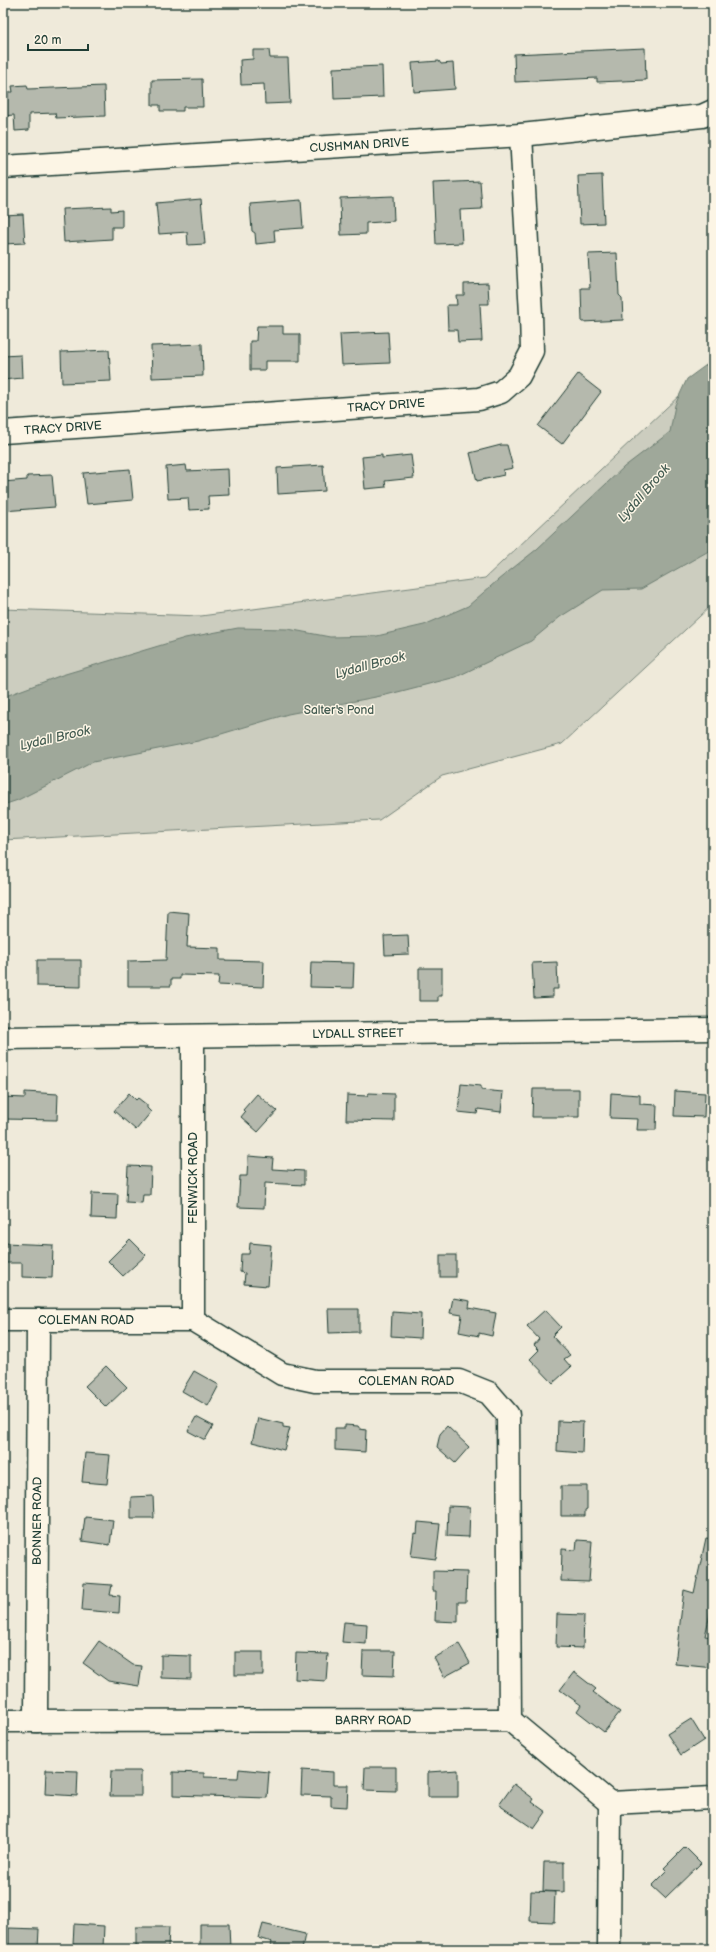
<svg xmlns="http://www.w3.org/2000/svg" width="716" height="1952" viewBox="0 0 716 1952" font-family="'Balsamiq Sans',sans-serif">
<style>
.green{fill:#cccdbf;stroke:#76857a}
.water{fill:#9fa89a;stroke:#6c7d71}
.building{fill:#b5b9ad;stroke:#1f3d34}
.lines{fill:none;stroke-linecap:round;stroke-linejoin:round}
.minor-casing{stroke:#1f3d34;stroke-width:25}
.minor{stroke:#fcf5e5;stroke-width:22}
.labels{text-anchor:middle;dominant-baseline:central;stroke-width:3;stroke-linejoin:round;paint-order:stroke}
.street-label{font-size:12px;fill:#1f3d34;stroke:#fcf5e5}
.park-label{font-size:12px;fill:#425a50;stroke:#fcf5e5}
.water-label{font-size:13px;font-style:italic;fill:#455d53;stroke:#fcf5e5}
</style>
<rect width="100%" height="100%" fill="#efeada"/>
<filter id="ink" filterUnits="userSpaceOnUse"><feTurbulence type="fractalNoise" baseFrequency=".025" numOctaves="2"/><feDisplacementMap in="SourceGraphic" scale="8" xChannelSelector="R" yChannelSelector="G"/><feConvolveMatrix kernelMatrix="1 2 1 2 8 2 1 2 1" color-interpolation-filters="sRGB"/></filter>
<g filter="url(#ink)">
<polygon class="green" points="713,364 713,604 562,744 442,776 379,820 3,840 3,609 201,616 485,578"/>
<polygon class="water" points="713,360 713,549 707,552 641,589 603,590 560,617 531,641 456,677 386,695 288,714 198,741 93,762 18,800 3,805 3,697 62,675 185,638 238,628 288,629 330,637 377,636 424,625 468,606 498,580 537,549 624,467 670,432 675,405 687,379"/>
<g class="building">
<polygon points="645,48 646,80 597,82 597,78 515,82 514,54"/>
<polygon points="253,50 269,50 270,58 288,58 290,103 265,104 264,84 241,85 240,60 253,59"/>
<polygon points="439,61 441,64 453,63 455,89 414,92 412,63"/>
<polygon points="382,66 383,97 334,99 333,68"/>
<polygon points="202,79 203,107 183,107 183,111 160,111 160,105 152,105 152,80"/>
<polygon points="27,85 28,89 104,86 105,116 56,118 55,113 29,114 29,130 15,131 14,115 3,116 3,92 13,92 12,86"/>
<polygon points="602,175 604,223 580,224 578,176"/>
<polygon points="480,181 482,209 460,210 462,243 436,244 433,183"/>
<polygon points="393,196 394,221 366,223 366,234 341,235 340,198"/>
<polygon points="201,199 205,244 188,245 187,232 159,234 156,203"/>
<polygon points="301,200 303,228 274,230 275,242 256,244 255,233 252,231 250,204"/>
<polygon points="111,207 111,211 122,210 122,227 112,227 112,239 64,242 62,209"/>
<polygon points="23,214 25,243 3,244 3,215"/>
<polygon points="617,253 619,295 622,298 623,320 582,322 581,288 590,288 588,254"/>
<polygon points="488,283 489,304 480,304 482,341 458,342 457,330 448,330 447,305 457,305 456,295 464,295 464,284"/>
<polygon points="257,326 283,326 283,334 300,334 300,361 265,361 265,370 250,370 250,341 256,341"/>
<polygon points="388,332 390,363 342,365 340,334"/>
<polygon points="202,344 203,376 152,378 151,346"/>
<polygon points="109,350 111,381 62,383 61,352"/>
<polygon points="21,355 22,378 3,380 3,356"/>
<polygon points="578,374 601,392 562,444 538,426"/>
<polygon points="501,445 507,445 513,468 503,470 504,475 477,481 470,453"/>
<polygon points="382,455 382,458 411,455 414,478 385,481 386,487 365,489 362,457"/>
<polygon points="186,465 187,471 228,469 229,495 208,496 209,509 189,510 188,498 168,499 166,467"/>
<polygon points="323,465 325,491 278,494 277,468"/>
<polygon points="130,469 133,500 87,504 83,473"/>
<polygon points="52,475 55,507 3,511 3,482 27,480 27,476"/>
<polygon points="168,911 189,913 187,947 220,948 220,960 264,961 263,987 218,985 219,976 180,975 180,979 171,979 171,986 128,986 128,961 166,960"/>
<polygon points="408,935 409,954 385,955 384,936"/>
<polygon points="37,960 81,960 81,987 37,986"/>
<polygon points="311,962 354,963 353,988 310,987"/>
<polygon points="557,962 558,989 553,989 553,997 534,998 532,963"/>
<polygon points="419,968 442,968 442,996 438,996 438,1001 419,1001"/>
<polygon points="461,1084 481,1086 481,1090 503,1092 501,1112 478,1109 477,1114 458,1112"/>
<polygon points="533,1089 579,1089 579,1117 532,1117"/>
<polygon points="675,1091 705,1093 704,1117 674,1116"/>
<polygon points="25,1092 58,1094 57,1120 3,1119 3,1097 25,1098"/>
<polygon points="129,1093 136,1100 138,1098 147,1105 147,1108 151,1112 136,1130 114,1111"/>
<polygon points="369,1093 394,1094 394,1121 346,1120 347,1095 367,1096"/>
<polygon points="611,1093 640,1095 640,1104 657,1105 656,1130 637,1130 638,1119 610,1118"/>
<polygon points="257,1094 277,1111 258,1132 241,1117 245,1112 243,1110"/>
<polygon points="248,1156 273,1158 272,1169 304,1171 304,1185 265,1183 264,1208 238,1207 240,1176 247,1176"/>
<polygon points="128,1166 151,1167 150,1195 143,1195 142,1203 126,1202"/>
<polygon points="92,1193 118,1194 117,1219 91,1218"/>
<polygon points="130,1239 146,1255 123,1276 108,1261"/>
<polygon points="4,1243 53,1245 52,1278 22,1277 22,1263 3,1263"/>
<polygon points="250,1243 271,1245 268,1286 244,1284 245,1273 240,1272 241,1254 249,1254"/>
<rect x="440" y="1255" width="16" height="22"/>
<polygon points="453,1298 470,1301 469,1308 496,1313 492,1336 479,1333 479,1336 459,1332 462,1315 450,1313"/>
<polygon points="328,1309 359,1309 359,1332 329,1333"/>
<polygon points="545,1310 561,1327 552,1336 570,1355 564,1359 571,1367 553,1383 530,1359 539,1350 534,1345 539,1339 527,1326"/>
<polygon points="392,1312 421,1314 420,1338 391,1336"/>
<polygon points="106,1366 127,1387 106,1407 85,1386"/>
<polygon points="194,1371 219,1385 208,1406 182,1391"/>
<polygon points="196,1417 213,1426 205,1440 188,1431"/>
<polygon points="258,1418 283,1424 283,1427 290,1428 284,1450 252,1442"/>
<polygon points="558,1421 583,1422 582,1453 557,1451"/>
<polygon points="345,1425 358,1426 360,1429 366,1430 365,1452 335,1450 335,1428 345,1428"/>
<polygon points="447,1426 469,1447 455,1463 437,1447 440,1434"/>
<polygon points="85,1453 110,1455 107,1484 82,1482"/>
<polygon points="561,1486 587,1486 587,1509 585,1510 585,1516 561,1516"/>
<polygon points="153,1496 154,1518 131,1518 131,1497"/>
<polygon points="448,1506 470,1507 469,1537 447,1536"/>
<polygon points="85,1517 113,1520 110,1545 82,1541"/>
<polygon points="418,1522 440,1524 436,1559 411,1556 414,1533 417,1534"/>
<polygon points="706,1538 713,1539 713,1601 705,1636 713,1637 713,1668 675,1664 684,1590 694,1593"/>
<polygon points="577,1540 592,1541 589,1582 561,1581 562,1549 576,1550"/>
<polygon points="433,1571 467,1572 466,1602 458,1602 458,1622 435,1621 436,1591 433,1591"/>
<polygon points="84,1583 112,1585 110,1595 120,1596 119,1613 82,1610"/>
<polygon points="557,1614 584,1615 583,1648 556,1647"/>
<polygon points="344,1622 367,1624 366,1644 342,1642"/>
<polygon points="99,1641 133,1665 142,1666 139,1686 108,1681 83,1663"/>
<polygon points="459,1644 470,1663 444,1677 434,1658"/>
<polygon points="363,1651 395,1651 394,1676 362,1675"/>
<rect x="235" y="1652" width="28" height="23"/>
<polygon points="296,1653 328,1654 326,1681 295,1679"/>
<polygon points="161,1655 191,1656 191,1679 161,1678"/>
<polygon points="574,1672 596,1689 593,1692 620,1712 604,1732 577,1711 581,1705 560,1690"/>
<polygon points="691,1719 704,1740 681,1755 667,1734"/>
<polygon points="365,1767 396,1767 396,1791 364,1790"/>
<polygon points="239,1769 269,1772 267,1798 173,1795 173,1772 204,1773 204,1777 238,1778"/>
<polygon points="46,1770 78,1771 77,1796 45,1794"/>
<polygon points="302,1770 333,1772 333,1785 348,1785 347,1807 331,1806 331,1796 301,1795"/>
<polygon points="458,1770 458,1797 428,1797 428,1772"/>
<polygon points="111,1771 141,1771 141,1796 110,1796"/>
<polygon points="514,1784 534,1799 532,1802 546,1812 534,1829 499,1805"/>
<polygon points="685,1847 701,1863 665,1898 652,1886 667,1871 664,1868"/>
<polygon points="544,1862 564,1862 564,1892 543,1891"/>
<polygon points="531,1891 555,1892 554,1922 530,1921"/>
<polygon points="74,1924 104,1926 103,1948 73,1945"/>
<polygon points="200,1924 229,1924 230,1949 208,1949 208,1947 200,1947"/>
<polygon points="263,1924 305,1934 302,1949 270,1949 272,1942 259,1938"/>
<polygon points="136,1927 169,1927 168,1949 136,1949"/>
<polygon points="9,1928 39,1929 38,1949 9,1949"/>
</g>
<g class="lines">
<defs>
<g id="minor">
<path id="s1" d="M3,167L521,135L702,116L713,111"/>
<path id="s2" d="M3,432L479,399L501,392L519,376L532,351L531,314L521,135"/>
<polyline points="193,1037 193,1320"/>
<path id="s3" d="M3,1038L713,1029"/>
<path id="s4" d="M3,1320H193L282,1374L315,1381H459L489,1393L508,1415L510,1720"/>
<path id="s5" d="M3,1721L510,1720L610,1803L713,1798"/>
<path id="s6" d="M36,1721L38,1320"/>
<polyline points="609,1949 610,1803"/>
</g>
</defs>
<use href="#minor" class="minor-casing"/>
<use href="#minor" class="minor"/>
</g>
</g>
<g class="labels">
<g class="street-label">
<text stroke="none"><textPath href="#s1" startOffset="357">CUSHMAN DRIVE</textPath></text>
<text stroke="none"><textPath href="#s2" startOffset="384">TRACY DRIVE</textPath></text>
<text stroke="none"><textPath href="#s2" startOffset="60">TRACY DRIVE</textPath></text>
<text stroke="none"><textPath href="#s3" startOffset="355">LYDALL STREET</textPath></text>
<text transform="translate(193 1178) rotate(-90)">FENWICK ROAD</text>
<text stroke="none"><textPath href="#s4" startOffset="83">COLEMAN ROAD</textPath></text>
<text stroke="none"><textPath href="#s4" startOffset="419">COLEMAN ROAD</textPath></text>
<text stroke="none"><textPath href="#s6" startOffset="200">BONNER ROAD</textPath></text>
<text stroke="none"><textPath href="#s5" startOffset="370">BARRY ROAD</textPath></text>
</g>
<g class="park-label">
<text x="339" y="710">Salter's Pond</text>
</g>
<g class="water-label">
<text transform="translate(644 493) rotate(-49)">Lydall Brook</text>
<text transform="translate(370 665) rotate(-15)">Lydall Brook</text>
<text transform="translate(55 738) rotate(-13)">Lydall Brook</text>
</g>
</g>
<rect width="716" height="1952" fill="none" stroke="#fcf5e5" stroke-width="16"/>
<rect x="8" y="8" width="700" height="1936" fill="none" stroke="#1f3d34" stroke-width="1.5" filter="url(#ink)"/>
<path d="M28 44v6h60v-6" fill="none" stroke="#1f3d34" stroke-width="2"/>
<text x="34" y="44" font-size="12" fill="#1f3d34" stroke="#fcf5e5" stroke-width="3" paint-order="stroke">20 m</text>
</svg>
